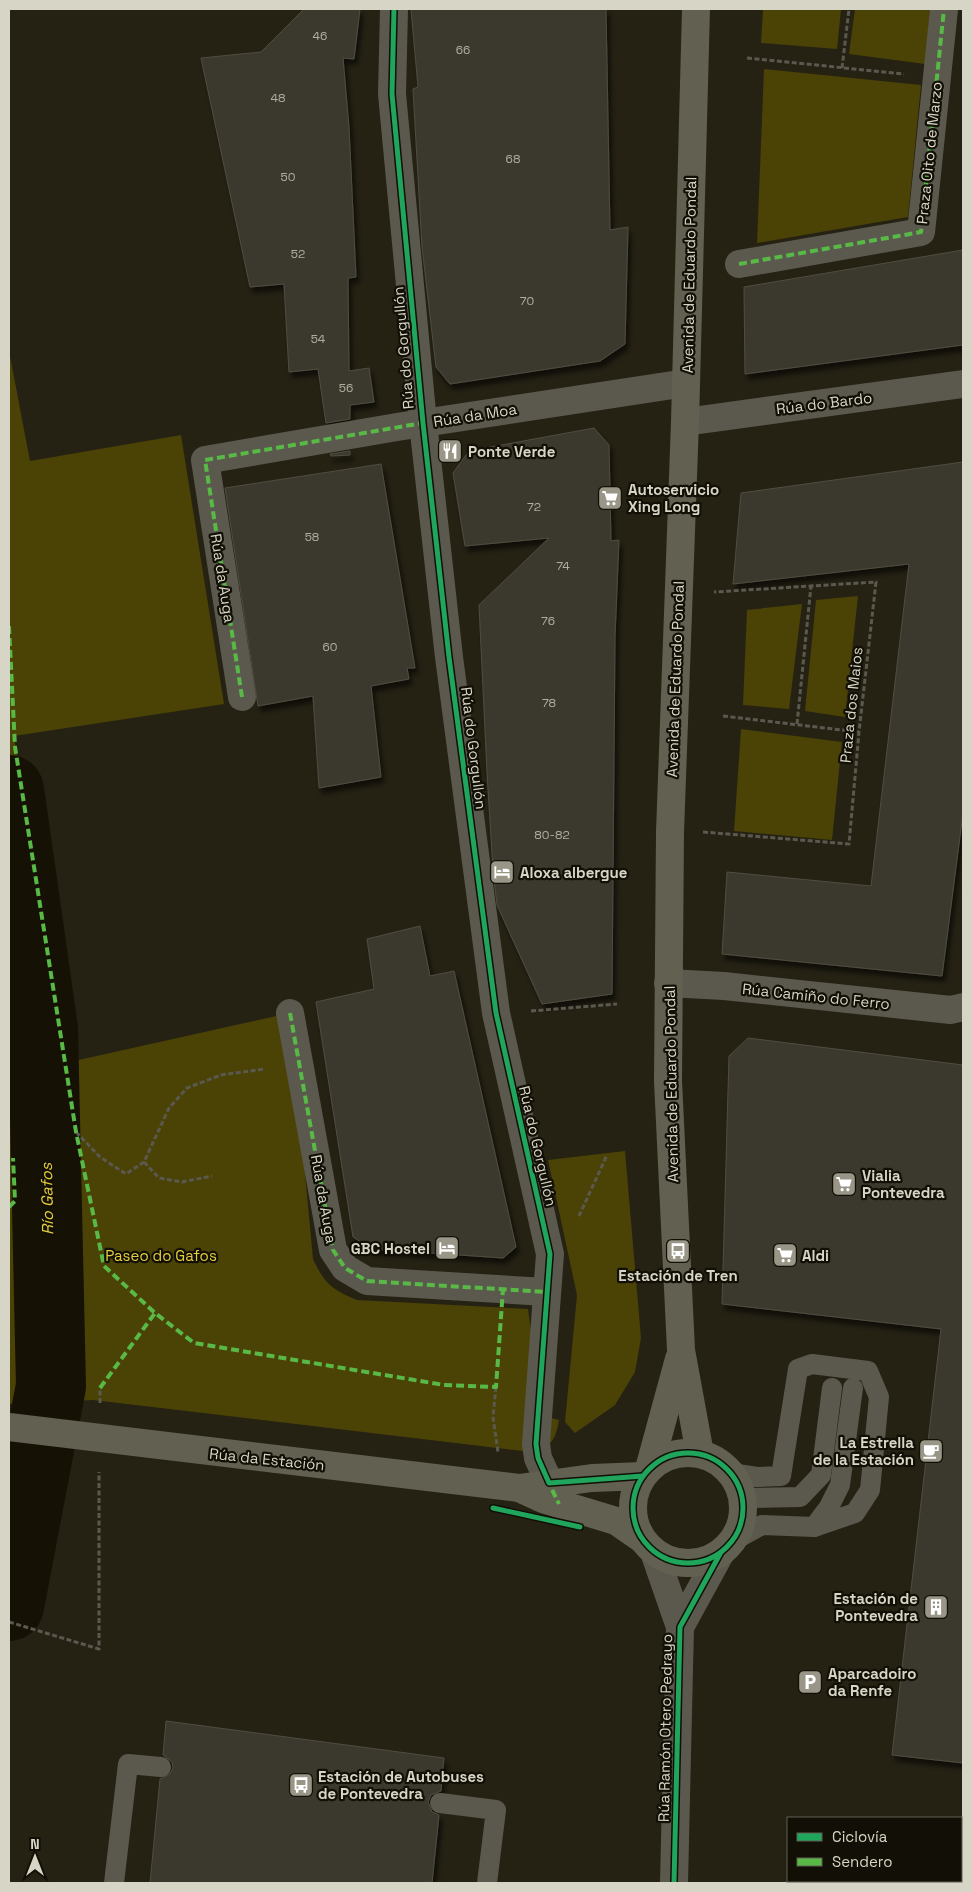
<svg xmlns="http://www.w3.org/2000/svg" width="972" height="1892" viewBox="0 0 972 1892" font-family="'Space Grotesk',sans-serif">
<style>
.green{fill:#4b4206}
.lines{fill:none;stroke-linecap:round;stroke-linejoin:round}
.river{stroke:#151205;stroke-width:70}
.building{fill:#3b392d;stroke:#504d41;filter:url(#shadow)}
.path{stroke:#5b594f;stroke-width:3;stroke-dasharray:5 2.5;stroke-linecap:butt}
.lane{stroke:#5b594e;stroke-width:20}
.street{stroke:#5b594e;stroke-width:28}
.primary{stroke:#626051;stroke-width:28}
.quiet{stroke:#58b947;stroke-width:4;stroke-dasharray:8 4;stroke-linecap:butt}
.cycleway-casing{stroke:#121006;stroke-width:8}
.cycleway{stroke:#20a55d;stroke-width:5}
.labels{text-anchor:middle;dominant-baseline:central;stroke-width:4.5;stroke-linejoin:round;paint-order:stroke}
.number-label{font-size:12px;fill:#b0ae9f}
.street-label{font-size:15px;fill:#d7d5c5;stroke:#121006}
.poi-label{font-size:15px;font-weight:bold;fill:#d7d5c5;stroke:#121006;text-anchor:start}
.park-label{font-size:15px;fill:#e5ce3e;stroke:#121006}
.water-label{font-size:16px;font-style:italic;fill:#e4cd3c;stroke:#121006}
</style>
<defs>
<filter id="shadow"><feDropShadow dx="3" dy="5.5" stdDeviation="2.5" flood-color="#0009"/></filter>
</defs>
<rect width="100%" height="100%" fill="#252214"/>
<g class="green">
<polygon points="763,9 841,9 837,49 761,43"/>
<polygon points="855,9 930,9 925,64 849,54"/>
<polygon points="764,69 921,85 908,217 757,243"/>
<path d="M9,351L30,461L181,435L224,704L14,736L65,1063L290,1013L313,1259C325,1284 331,1289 357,1300L528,1309L543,1416L559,1420C555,1442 552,1445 531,1452L93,1400L9,1404Z"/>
<polygon points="858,596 845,717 805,711 816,600"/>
<polygon points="802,604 789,709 743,705 747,610"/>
<polygon points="741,729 842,742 832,840 734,831"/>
<polygon points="625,1151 641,1338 635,1372 615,1405 575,1433 565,1422 577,1295 548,1160"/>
<polygon points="9,1465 21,1467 9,1531"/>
</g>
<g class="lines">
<polyline class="river" points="9,790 43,1029 51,1386 9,1606"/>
</g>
<g class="building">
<polygon points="304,9 360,9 354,59 343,58 349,127 356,277 348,278 349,371 369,368 374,402 350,405 350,419 326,423 318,369 289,372 284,284 250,287 201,58 261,52"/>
<polygon points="411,9 606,9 610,230 628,227 625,344 600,361 450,384 436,367 422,247 413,89 418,87"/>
<polygon points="963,250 963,345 745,374 744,287"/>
<polygon points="594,428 609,445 611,541 619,540 615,637 612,994 542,1004 497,905 493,870 487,772 479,605 549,538 465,546 453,473 469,451"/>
<polygon points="350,451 350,455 331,456 330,454"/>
<polygon points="963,462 963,813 942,976 722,954 727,872 871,886 909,564 733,584 741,493"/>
<polygon points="381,464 415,668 407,668 409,679 371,686 381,777 319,788 313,696 258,706 225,488"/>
<polygon points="420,926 430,976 454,971 516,1247 503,1258 372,1249 353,1237 316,1002 374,989 367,939"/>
<polygon points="748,1038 963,1065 963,1763 892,1755 941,1329 722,1304 729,1056"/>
<polygon points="166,1721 444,1758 441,1791 431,1795 428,1802 432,1812 439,1815 432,1883 150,1883 160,1779 170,1774 173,1768 172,1762 163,1755"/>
</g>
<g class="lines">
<g class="path">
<polyline points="747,58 904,74"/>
<polyline points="842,68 849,9"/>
<polyline points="723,716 859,732"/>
<polyline points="797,724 811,586"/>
<polyline points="703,832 849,844 859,732 876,582 714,592"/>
<polyline points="531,1011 617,1004"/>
<polyline points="76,1132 100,1157 126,1174 144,1162 169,1108 187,1088 221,1075 265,1069"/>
<polyline points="144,1162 159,1178 182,1182 212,1176"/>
<polyline points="579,1216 607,1155"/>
<polyline points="496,1387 493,1417 498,1452"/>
<polyline points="100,1403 100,1388"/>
<polyline points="9,1622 99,1649 99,1472"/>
</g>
<g class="lane">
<polyline points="731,1473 757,1477 781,1476 798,1369 812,1364 868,1371 879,1397 870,1490 855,1513 814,1527 762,1525 733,1541"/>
<polyline points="743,1498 800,1497 821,1475 832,1388"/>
<polyline points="814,1527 829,1507 840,1485 853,1388"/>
<polyline points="440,1803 496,1810 487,1883"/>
<polyline points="114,1883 128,1764 161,1767"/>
</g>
<g class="street">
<polyline points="394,9 392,94 423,423 449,657 496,1013 550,1254 536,1444 538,1458 559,1504"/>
<polyline points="739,264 921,232 944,9"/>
<polyline points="685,422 963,384"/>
<polyline points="242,697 205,460 397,427 686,383"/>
<polyline points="668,983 724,986 951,1010 963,1007"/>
<polyline points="290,1013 333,1250 345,1268 367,1281 546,1292"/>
<polyline points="654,1552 680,1627 674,1883"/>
<polyline points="680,1627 720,1554"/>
</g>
<g class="primary">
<polyline points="696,9 685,422 670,832 668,1081 681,1350 700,1454"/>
<polyline points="9,1427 519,1488 543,1499 616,1521 642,1539"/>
<circle cx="688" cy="1508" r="55"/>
<polyline points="649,1469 679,1359"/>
<polyline points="519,1488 592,1478 643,1476"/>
</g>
<g class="quiet">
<polyline points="739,264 921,232 944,9"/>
<polyline points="9,626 15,747 76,1132 104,1266 155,1313 194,1343 444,1385 496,1387 503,1289"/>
<polyline points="242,697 205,460 423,423"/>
<polyline points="290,1013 333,1250 345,1268 367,1281 546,1292"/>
<polyline points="9,1207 15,1201 13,1158"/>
<polyline points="100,1388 155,1313"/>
<polyline points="547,1479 559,1504"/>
</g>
<defs>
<g id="cycleway">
<polyline points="394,9 392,94 423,423 449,657 496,1013 550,1254 536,1444 538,1458 549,1483 643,1476"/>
<circle cx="688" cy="1508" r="55"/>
<polyline points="493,1508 580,1527"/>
<polyline points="674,1883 680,1627 720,1554"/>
</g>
</defs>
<use href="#cycleway" class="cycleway-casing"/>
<use href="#cycleway" class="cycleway"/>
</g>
<defs>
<symbol id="restaurant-square" viewBox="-11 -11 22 22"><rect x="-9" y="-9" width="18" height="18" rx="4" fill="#999687" stroke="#121006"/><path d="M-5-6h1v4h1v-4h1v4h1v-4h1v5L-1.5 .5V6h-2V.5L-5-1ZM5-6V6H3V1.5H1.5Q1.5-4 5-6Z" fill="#fff"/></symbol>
<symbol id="supermarket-square" viewBox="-11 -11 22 22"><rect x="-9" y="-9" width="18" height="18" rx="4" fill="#999687" stroke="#121006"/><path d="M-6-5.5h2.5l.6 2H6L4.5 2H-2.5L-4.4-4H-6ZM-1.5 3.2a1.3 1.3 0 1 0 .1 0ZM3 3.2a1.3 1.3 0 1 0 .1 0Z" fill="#fff"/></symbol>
<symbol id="hotel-square" viewBox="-11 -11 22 22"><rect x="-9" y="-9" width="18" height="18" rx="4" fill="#999687" stroke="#121006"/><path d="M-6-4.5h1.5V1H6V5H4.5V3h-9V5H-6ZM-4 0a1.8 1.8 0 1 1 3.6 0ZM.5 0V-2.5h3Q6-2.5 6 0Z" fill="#fff"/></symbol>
<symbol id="bus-square" viewBox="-11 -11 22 22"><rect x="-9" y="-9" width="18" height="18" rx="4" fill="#999687" stroke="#121006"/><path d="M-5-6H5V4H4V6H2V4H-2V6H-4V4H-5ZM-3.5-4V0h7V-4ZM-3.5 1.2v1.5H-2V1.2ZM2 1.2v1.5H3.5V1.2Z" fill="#fff"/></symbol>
<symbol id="cafe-square" viewBox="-11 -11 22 22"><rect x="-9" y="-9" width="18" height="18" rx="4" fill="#999687" stroke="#121006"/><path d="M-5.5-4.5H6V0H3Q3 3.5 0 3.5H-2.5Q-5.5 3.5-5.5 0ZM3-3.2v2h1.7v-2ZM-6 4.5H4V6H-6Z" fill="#fff"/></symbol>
<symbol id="building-square" viewBox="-11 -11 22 22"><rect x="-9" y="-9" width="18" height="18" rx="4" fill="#999687" stroke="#121006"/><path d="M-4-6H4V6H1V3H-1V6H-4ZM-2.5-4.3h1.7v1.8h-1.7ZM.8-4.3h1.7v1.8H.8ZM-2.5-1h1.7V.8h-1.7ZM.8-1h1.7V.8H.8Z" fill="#fff"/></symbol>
<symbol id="parking-square" viewBox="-11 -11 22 22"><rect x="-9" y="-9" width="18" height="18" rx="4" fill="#999687" stroke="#121006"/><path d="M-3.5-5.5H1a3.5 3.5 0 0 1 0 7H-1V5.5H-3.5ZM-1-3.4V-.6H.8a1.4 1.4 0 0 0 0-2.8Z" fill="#fff"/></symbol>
</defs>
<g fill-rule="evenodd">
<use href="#restaurant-square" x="436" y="437" width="28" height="28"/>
<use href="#supermarket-square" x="596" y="484" width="28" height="28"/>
<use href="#hotel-square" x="488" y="858" width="28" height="28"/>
<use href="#supermarket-square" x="830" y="1170" width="28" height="28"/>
<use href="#hotel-square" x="433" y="1234" width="28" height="28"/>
<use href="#bus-square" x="664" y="1237" width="28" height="28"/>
<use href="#supermarket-square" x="771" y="1241" width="28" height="28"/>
<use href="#cafe-square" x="917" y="1437" width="28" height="28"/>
<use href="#building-square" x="922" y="1593" width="28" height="28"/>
<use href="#parking-square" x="796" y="1668" width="28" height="28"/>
<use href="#bus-square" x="287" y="1771" width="28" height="28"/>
</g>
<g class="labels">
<g class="number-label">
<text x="320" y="36">46</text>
<text x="463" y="50">66</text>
<text x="278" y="98">48</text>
<text x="513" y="159">68</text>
<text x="288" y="177">50</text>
<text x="298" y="254">52</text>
<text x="527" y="301">70</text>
<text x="318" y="339">54</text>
<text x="346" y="388">56</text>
<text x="534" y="507">72</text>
<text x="312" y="537">58</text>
<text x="563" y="566">74</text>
<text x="548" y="621">76</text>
<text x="330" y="647">60</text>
<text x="549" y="703">78</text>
<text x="552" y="835">80-82</text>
</g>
<g class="street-label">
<text transform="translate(929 153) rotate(-84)">Praza Oito de Marzo</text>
<text transform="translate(689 275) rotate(-89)">Avenida de Eduardo Pondal</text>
<text transform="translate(403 348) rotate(-95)">Rúa do Gorgullón</text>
<text transform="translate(824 403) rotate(-7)">Rúa do Bardo</text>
<text transform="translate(475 415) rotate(-9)">Rúa da Moa</text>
<text transform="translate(223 578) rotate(81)">Rúa da Auga</text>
<text transform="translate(675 679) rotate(-88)">Avenida de Eduardo Pondal</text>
<text transform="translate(851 705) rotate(-84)">Praza dos Maios</text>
<text transform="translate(474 748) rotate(83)">Rúa do Gorgullón</text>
<text transform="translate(816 996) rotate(6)">Rúa Camiño do Ferro</text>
<text transform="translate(671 1084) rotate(-91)">Avenida de Eduardo Pondal</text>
<text transform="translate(538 1146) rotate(77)">Rúa do Gorgullón</text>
<text transform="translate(324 1199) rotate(80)">Rúa da Auga</text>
<text transform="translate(267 1459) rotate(6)">Rúa da Estación</text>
<text transform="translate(665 1728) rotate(-89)">Rúa Ramón Otero Pedrayo</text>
</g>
<g class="poi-label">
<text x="468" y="451">Ponte Verde</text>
<text x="628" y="489">Autoservicio<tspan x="628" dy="17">Xing Long</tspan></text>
<text x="520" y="872">Aloxa albergue</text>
<text x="862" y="1175">Vialia<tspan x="862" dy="17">Pontevedra</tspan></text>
<text x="430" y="1248" text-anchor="end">GBC Hostel</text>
<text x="802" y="1255">Aldi</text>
<text x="678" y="1275" text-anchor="middle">Estación de Tren</text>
<text x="914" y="1442" text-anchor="end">La Estrella<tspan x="914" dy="17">de la Estación</tspan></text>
<text x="918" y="1598" text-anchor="end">Estación de<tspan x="918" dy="17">Pontevedra</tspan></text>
<text x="828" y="1673">Aparcadoiro<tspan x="828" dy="17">da Renfe</tspan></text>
<text x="318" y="1776">Estación de Autobuses<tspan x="318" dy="17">de Pontevedra</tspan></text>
</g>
<g class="park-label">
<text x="161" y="1255">Paseo do Gafos</text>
</g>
<g class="water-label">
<text transform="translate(47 1199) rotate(-91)">Río Gafos</text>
</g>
</g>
<rect width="972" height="1892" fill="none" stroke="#d7d5c5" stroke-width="20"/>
<rect x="787" y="1817" width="175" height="65" fill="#121006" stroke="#615f52"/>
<rect x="797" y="1833" width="25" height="8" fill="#20a55d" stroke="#615f52"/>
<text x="832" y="1842" font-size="15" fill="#d7d5c5">Ciclovía</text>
<rect x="797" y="1858" width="25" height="8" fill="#58b947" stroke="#615f52"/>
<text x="832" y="1867" font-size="15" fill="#d7d5c5">Sendero</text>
<g transform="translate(35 1857)" stroke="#121006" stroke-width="4" paint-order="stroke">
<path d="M0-4L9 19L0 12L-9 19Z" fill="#d7d5c5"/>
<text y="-8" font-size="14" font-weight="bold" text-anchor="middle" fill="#d7d5c5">N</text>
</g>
</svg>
